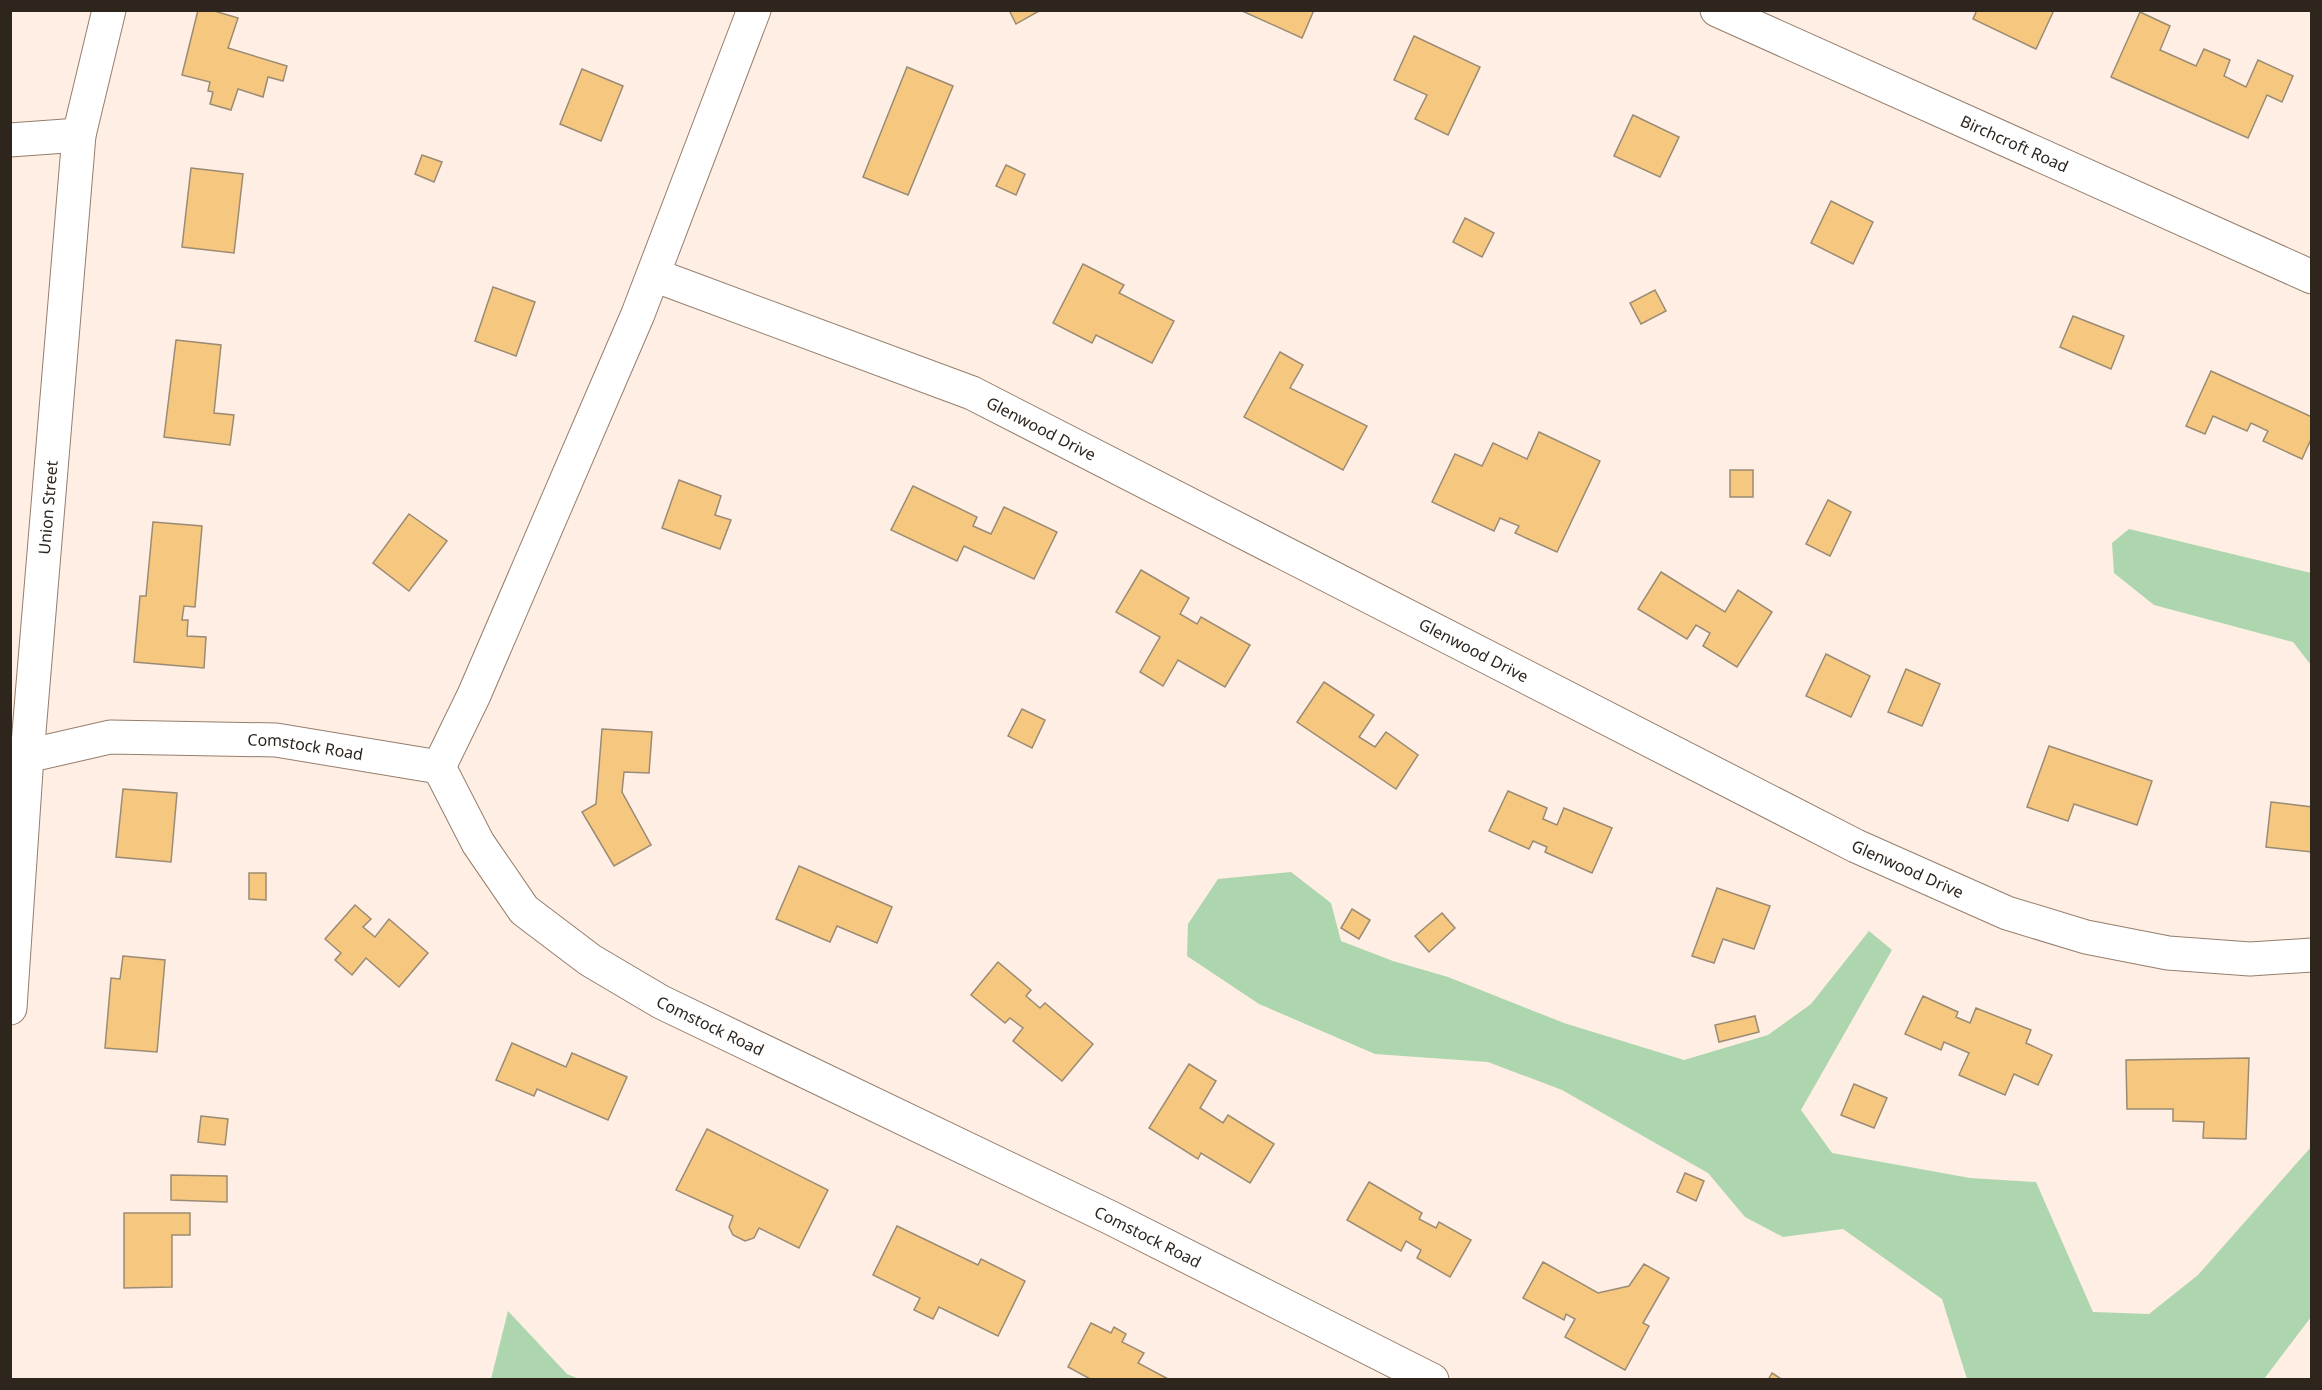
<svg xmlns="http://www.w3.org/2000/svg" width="2322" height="1390" viewBox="0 0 2322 1390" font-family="'Noto Sans',sans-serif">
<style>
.green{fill:#add6ae}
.building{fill:#f6c87f;stroke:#9b8b74;stroke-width:1.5}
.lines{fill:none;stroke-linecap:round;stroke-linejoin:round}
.minor-casing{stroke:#957e6c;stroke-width:35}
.minor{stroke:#fff;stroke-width:33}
.labels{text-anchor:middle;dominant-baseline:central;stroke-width:6;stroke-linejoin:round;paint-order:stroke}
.street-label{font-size:16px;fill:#2e251d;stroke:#fff}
</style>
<rect width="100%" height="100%" fill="#feeee3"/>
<g class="green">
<polygon points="2129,529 2311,573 2311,665 2293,642 2154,605 2114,573 2112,543"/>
<polygon points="1291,872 1331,903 1341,941 1393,961 1448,977 1564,1023 1684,1060 1768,1035 1811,1004 1869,931 1892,950 1801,1110 1832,1153 1970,1178 2036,1182 2093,1312 2149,1314 2198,1275 2311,1147 2311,1317 2264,1379 1967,1379 1942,1299 1843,1229 1783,1237 1745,1217 1708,1173 1562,1090 1488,1062 1375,1054 1259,1004 1187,956 1188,924 1218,879"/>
<polygon points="508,1311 567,1374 579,1379 491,1379"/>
</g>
<g class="building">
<polygon points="198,10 211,10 238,18 228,48 287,66 283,81 268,77 263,97 238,89 231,110 210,104 213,92 208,91 210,82 182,75"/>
<polygon points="1009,10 1039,10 1039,11 1016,24"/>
<polygon points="1240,10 1314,10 1302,38"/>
<polygon points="1977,10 2054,10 2036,49 1973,19"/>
<polygon points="2140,12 2170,26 2160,50 2196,66 2204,49 2230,60 2224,76 2246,87 2258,60 2293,76 2282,102 2267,95 2248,138 2111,77"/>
<polygon points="1414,36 1480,67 1448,135 1415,119 1427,95 1394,80"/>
<polygon points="907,67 953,86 908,195 863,177"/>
<polygon points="582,69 623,86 601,141 560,124"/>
<polygon points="1633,115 1679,137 1660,177 1614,156"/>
<polygon points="422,155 442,162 434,182 415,174"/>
<polygon points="1006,165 1025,174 1016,195 996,186"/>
<polygon points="191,168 243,174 234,253 182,247"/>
<polygon points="1831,201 1873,222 1853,264 1811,243"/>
<polygon points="1465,218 1494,233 1482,257 1453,242"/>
<polygon points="1083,264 1124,285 1119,293 1174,321 1152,363 1096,335 1092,343 1053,323"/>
<polygon points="493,287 535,302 516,356 475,341"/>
<polygon points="1655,290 1666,311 1641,324 1630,303"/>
<polygon points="2073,316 2124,336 2111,369 2060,347"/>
<polygon points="176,340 221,345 214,413 234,415 230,445 164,437"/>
<polygon points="1280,352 1303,365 1290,388 1367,426 1343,470 1244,417"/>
<polygon points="2211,371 2312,417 2312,437 2302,459 2263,441 2268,431 2251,423 2247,431 2213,416 2205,434 2186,426"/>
<polygon points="1539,432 1600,461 1557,552 1515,533 1519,526 1500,518 1494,531 1432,502 1455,454 1482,466 1493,443 1527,459"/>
<rect x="1730" y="470" width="23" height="27"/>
<polygon points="679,480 721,496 715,515 731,520 720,549 662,528"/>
<polygon points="913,486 977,517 973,526 991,534 1004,507 1057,532 1034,579 964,546 957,561 891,530"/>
<polygon points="1828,500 1851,512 1830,556 1806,544"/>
<polygon points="409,514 447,541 409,591 373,563"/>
<polygon points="153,522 202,526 195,607 184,606 182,620 188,620 187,636 206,637 204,668 134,662 140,596 146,596"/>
<polygon points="1141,570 1189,598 1180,614 1197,624 1201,617 1250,645 1225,687 1178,660 1163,686 1140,672 1160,637 1116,612"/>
<polygon points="1661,572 1725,612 1738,590 1772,612 1737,667 1703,646 1710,633 1696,625 1687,639 1638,609"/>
<polygon points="1826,654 1870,676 1851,717 1806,696"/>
<polygon points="1906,669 1940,684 1922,726 1888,712"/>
<polygon points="1324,682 1374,715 1359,737 1375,747 1386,732 1418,755 1396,789 1297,722"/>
<polygon points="1022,709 1045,720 1032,748 1008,736"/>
<polygon points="602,729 652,732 649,773 624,772 622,792 651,845 614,866 582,812 596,804"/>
<polygon points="2049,746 2152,781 2137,825 2074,804 2068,821 2027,807"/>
<polygon points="123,789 177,793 171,862 116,857"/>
<polygon points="1508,791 1547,808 1543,819 1557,825 1564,808 1612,828 1592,873 1545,852 1547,847 1533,841 1529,849 1489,831"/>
<polygon points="2271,802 2312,807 2312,852 2266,847"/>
<polygon points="799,866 892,907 877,943 837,926 830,942 776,919"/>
<polygon points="249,873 266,873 266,900 249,899"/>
<polygon points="1717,888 1770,906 1754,949 1723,939 1714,963 1692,956"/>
<polygon points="355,905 371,919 363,927 375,937 389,919 428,953 399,987 366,958 352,975 335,960 341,953 325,939"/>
<polygon points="1352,909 1370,920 1359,939 1341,928"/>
<polygon points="1442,913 1455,928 1429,952 1415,936"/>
<polygon points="123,956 165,960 157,1052 105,1048 111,978 120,979"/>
<polygon points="998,962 1031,990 1026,996 1040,1008 1045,1003 1093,1044 1062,1081 1013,1041 1023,1028 1010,1018 1005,1023 971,995"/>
<polygon points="1923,996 1958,1012 1956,1017 1970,1023 1976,1008 2031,1030 2026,1043 2052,1055 2038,1085 2014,1074 2005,1095 1959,1075 1969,1053 1944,1042 1941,1050 1905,1034"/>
<polygon points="1755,1016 1759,1032 1719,1042 1715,1025"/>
<polygon points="512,1043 566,1067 572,1053 627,1077 608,1120 537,1089 534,1096 496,1080"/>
<polygon points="2249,1058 2246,1139 2203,1138 2204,1122 2173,1121 2173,1109 2127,1109 2126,1060"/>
<polygon points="1189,1064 1216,1081 1200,1108 1223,1123 1228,1115 1274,1144 1250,1183 1201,1153 1198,1159 1149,1128"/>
<polygon points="1854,1084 1887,1098 1874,1128 1841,1115"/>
<polygon points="201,1116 228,1119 225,1145 198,1142"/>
<polygon points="707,1129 828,1190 799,1248 759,1228 754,1238 745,1241 733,1235 729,1227 733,1216 676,1190"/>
<polygon points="1685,1173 1704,1181 1696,1201 1677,1192"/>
<polygon points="171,1175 227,1176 227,1202 171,1200"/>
<polygon points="1369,1182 1422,1213 1419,1219 1436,1228 1439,1222 1471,1240 1450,1277 1417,1258 1421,1250 1406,1241 1401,1251 1347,1220"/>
<polygon points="124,1213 190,1213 190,1235 172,1235 172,1287 124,1288"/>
<polygon points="897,1226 978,1265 981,1259 1025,1281 998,1336 939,1307 933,1319 914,1310 920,1298 873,1275"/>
<polygon points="1543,1262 1598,1293 1629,1286 1644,1264 1669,1278 1643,1323 1649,1326 1625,1370 1565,1337 1575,1319 1566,1314 1564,1320 1523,1298"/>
<polygon points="1091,1323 1111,1333 1114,1327 1126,1334 1122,1342 1144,1353 1138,1363 1170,1380 1092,1380 1068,1367"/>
<polygon points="1772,1373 1783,1380 1768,1380"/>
</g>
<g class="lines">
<defs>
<g id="minor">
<path id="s1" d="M1717,10L2312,277"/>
<polyline points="10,140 79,135"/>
<path id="s2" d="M654,275L972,393L1856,846L2007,913L2086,937L2168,953L2250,959L2312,955"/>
<path id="s3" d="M10,755L27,756L110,737L276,740L439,767L478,843L524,910L590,960L661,1002L1109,1217L1432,1380"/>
<polyline points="439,767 474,695 638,314 754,10"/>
<path id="s4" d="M10,1008L27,756L79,135L109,10"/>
</g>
</defs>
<use href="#minor" class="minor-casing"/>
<use href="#minor" class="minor"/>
</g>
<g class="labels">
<g class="street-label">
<text stroke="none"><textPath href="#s1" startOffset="326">Birchcroft Road</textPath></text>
<text stroke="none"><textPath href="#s2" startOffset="417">Glenwood Drive</textPath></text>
<text stroke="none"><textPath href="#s4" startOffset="502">Union Street</textPath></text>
<text stroke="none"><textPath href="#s2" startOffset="903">Glenwood Drive</textPath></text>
<text stroke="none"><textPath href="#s3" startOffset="298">Comstock Road</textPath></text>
<text stroke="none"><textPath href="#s2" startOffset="1389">Glenwood Drive</textPath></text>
<text stroke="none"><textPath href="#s3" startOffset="820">Comstock Road</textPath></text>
<text stroke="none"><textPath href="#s3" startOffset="1306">Comstock Road</textPath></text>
</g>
</g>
<rect width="2322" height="1390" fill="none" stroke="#2e251d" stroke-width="24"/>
</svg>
